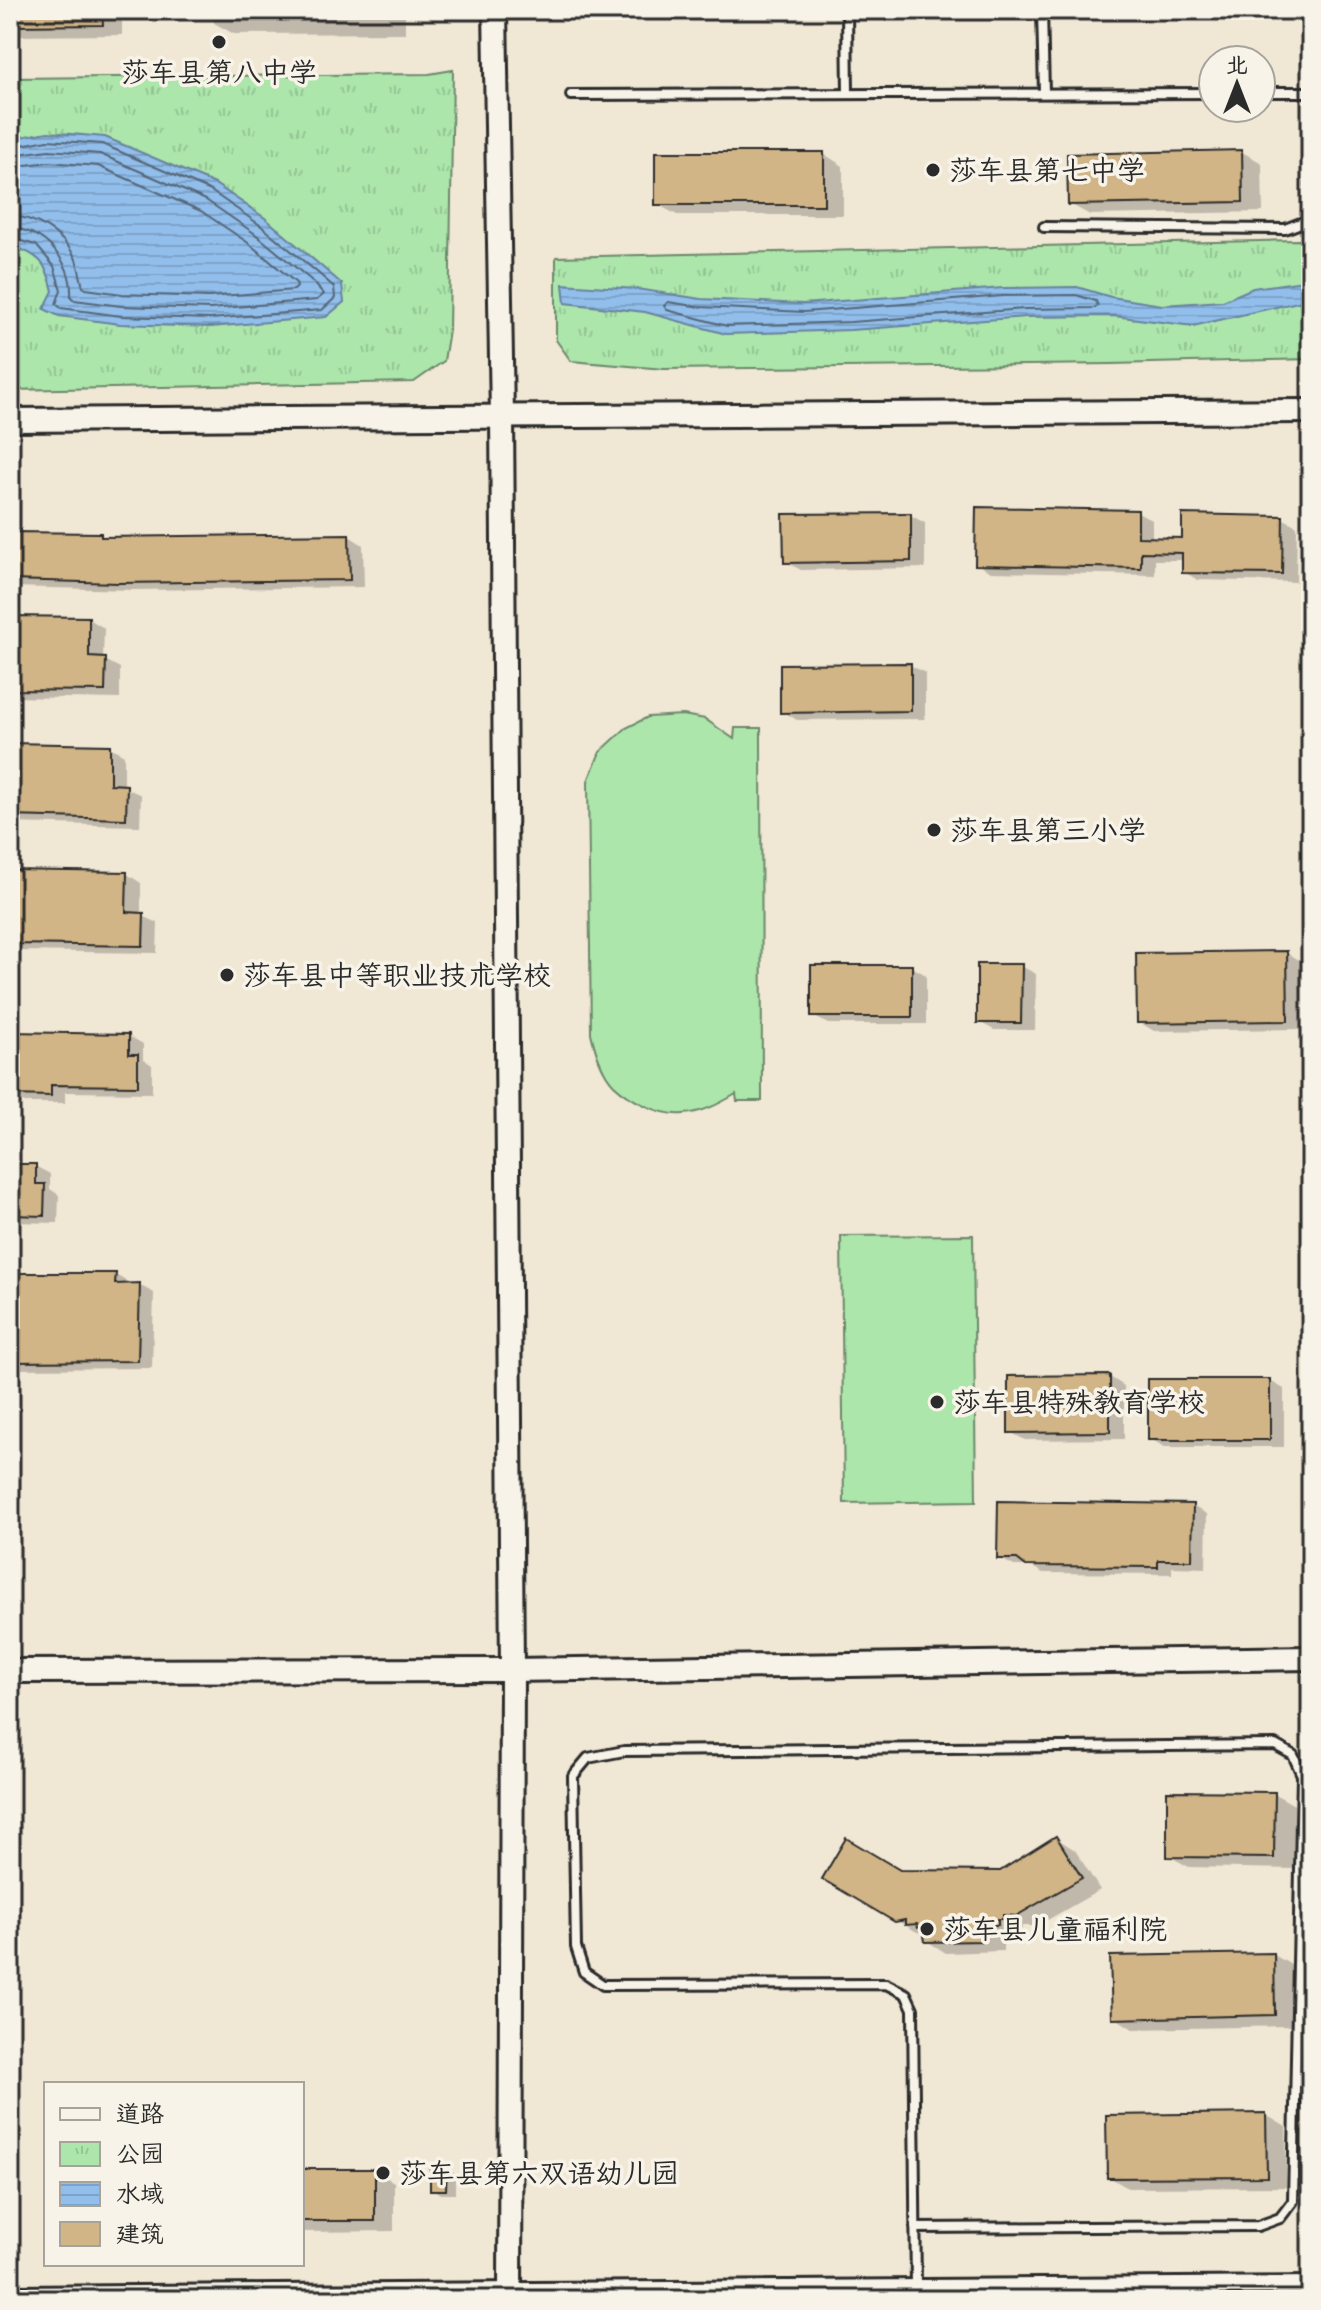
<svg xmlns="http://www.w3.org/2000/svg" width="1321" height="2310" viewBox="0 0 1321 2310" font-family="Itim,'LXGW WenKai TC',sans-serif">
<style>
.park{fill:url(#park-tufts);stroke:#6c886b;stroke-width:2}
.garden{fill:#ace6ab;stroke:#6c886b;stroke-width:2}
.water{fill:url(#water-rules);stroke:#68839e;stroke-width:2}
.shadow{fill:#0003}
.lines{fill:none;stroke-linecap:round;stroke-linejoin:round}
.shore{stroke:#546678;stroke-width:2}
.building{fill:#d2b587;stroke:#2b2b2b;stroke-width:2}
.lane-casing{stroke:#2b2b2b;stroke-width:14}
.street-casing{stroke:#2b2b2b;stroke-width:22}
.secondary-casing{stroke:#2b2b2b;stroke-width:28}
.lane{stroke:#f7f3e8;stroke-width:8}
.street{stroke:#f7f3e8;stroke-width:16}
.secondary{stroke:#f7f3e8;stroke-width:22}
.poi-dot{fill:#2b2b2b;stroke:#f7f3e8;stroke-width:3}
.labels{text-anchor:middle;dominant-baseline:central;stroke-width:7;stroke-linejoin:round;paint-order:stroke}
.poi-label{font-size:28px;fill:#2b2b2b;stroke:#f7f3e8;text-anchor:start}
</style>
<defs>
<pattern id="park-tufts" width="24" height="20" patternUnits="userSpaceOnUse" patternTransform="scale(2)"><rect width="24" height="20" fill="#ace6ab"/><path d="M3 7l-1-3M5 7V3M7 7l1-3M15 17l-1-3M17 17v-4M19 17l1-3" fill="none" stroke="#94c593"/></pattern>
<pattern id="water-rules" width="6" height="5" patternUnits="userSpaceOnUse" patternTransform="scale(2)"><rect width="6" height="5" fill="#91beeb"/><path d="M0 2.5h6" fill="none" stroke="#7da3ca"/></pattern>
</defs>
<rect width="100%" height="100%" fill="#f0e7d5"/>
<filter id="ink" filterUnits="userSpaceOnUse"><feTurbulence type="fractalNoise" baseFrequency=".0125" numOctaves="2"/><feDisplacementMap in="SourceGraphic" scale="16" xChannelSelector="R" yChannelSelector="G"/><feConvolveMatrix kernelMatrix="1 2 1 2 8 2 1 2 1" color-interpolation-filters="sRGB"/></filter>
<g filter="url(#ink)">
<g class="park">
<polygon points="453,70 449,330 444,361 414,382 10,390 10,78 429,74"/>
<polygon points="1299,240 1311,242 1311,359 1111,364 664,369 571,361 556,340 556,257"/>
</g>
<g class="garden">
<path d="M683,715L705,719L734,739L735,728H761L762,1101H737L736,1094C719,1104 702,1113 683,1114C660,1116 630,1100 614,1085C601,1072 595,1050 591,1033L588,781L600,752L626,728L648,717Z"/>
<polygon points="973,1235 976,1501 844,1503 841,1236"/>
</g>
<g class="water">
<path d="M48,132L105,137L215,184L265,218L342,284L344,302L326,317L211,327L120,324L59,316L44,309L53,291C46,261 39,255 10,245V136L15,138Z"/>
<polygon points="1311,280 1311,299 1193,326 1114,316 1026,317 851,330 726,334 645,312 565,303 563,284 637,289 701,299 803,304 1003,288 1077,287 1111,297 1162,305 1223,301 1253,288"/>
</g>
<g class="shadow">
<polygon points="10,10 405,10 405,33 234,34 214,23 214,11 122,11 122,35 10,36"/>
<polygon points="1242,152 1262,163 1263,212 1090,215 1070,204"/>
<polygon points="824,154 843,166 843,215 677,215 657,204"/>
<polygon points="1138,512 1152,520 1152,539 1184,540 1282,518 1297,526 1296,582 1198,580 1184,572 1184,560 1155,560 1155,575 991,572 977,564"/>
<polygon points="910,515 925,523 925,568 801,570 786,562"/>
<polygon points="10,534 101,535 107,539 349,536 363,545 364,587 135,590 10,587"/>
<polygon points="10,618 89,619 104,628 103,659 120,668 120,699 10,697"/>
<polygon points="910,665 925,673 925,719 797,720 782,711"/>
<polygon points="10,745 110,747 124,755 124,787 141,795 140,826 10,823"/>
<polygon points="10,872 127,874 141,883 141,915 158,923 157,953 15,951 10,948"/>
<polygon points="1287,953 1301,961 1302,1029 1154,1031 1139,1022"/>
<polygon points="1021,966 1036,974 1035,1030 994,1030 979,1022"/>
<polygon points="912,967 926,975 926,1024 828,1024 813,1016"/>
<polygon points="10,1034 129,1036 143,1044 143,1059 152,1065 152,1093 65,1092 65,1103 25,1103 10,1095"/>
<polygon points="10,1166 35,1166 50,1174 50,1189 59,1195 58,1223 10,1222"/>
<polygon points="115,1275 130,1283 130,1285 139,1285 154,1293 152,1368 10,1369 10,1287"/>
<polygon points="1110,1377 1124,1386 1124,1439 1025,1440 1010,1432"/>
<polygon points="1270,1381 1284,1389 1284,1447 1165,1447 1150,1439"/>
<polygon points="1192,1506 1207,1514 1206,1568 1172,1567 1172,1574 1043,1573 1031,1566 1014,1566 999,1558"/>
<polygon points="1275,1794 1294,1805 1294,1869 1189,1867 1169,1856"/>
<polygon points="1056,1838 1075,1850 1100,1890 1037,1926 1022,1926 1022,1929 1017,1929 1017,1935 1009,1936 1010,1940 1003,1940 1003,1951 946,1953 927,1941 926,1934 917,1932 824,1879 900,1872 1000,1873"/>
<polygon points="1274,1955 1293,1966 1294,2026 1133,2029 1114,2017"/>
<polygon points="1266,2115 1286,2127 1286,2187 1128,2188 1109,2177"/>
<polygon points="446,2168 455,2174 455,2194 441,2194 432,2189"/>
<polygon points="302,2171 374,2171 394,2182 394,2231 302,2232"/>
</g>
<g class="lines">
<g class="shore">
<polyline points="10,145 16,146 48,140 102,144 211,191 260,225 318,273 334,287 335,298 322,310 210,319 121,316 61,308 56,304 61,290 54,266 36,245 10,238"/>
<path d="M10,155L49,150L100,154L206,200L254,233L311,280L324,294L317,300L210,309L121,306L74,300L71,297C73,262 45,230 10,228"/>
<path d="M10,167L49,162L98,166L201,211L247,242L296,283L297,287L294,290L209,297L122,294L86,289L83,287C80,277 79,264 74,255C61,233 36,217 10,216"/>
<polygon points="1076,295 1096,301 1098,306 1094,308 1025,309 851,322 727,326 667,310 664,306 668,302 701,307 804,312 1003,296"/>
</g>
</g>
<g class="building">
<polygon points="10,10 102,10 103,25 10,26"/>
<polygon points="1242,150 1243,202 1068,205 1067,154"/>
<rect x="655" y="152" width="169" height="53"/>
<polygon points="976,507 1138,510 1138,537 1182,538 1182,514 1283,516 1282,574 1182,573 1182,553 1141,552 1141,568 975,565"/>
<polygon points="911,513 911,561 784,563 783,514"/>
<polygon points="10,532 101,533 101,537 349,534 350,580 119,583 10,580"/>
<polygon points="10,616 89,617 89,657 106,658 105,691 10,690"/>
<polygon points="911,663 911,711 780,713 780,664"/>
<polygon points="10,743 110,745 110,784 127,785 126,819 10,816"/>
<polygon points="10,870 127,872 126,912 144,913 143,946 10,944"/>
<polygon points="1287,951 1288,1021 1137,1023 1136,953"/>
<polygon points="977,964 1022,964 1021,1023 977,1023"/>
<rect x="811" y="965" width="101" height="52"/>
<polygon points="10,1032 129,1034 129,1054 138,1054 138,1086 51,1085 51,1096 10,1095"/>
<polygon points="10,1164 36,1164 36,1184 45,1184 44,1216 10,1215"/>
<polygon points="13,1273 116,1273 115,1284 140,1283 138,1361 10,1362 10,1285 13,1285"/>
<polygon points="1110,1375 1110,1432 1008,1433 1008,1376"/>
<rect x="1148" y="1379" width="122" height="61"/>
<polygon points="998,1501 1193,1504 1192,1560 1158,1560 1158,1567 1026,1566 1017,1559 997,1559"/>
<polygon points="1167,1791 1275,1792 1274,1858 1167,1857"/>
<polygon points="1056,1836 1082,1878 1016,1916 1003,1915 1003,1919 998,1919 998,1925 990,1925 991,1929 984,1930 984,1941 925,1942 923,1928 918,1928 917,1924 905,1925 905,1920 895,1922 822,1879 846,1838 900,1870 1000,1871"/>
<polygon points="1274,1953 1275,2015 1112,2019 1110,1956"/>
<polygon points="1266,2113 1267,2177 1107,2178 1106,2115"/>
<polygon points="430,2166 447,2166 446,2190 430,2190"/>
<rect x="302" y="2169" width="73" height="52"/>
</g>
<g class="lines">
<defs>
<g id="lane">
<polyline points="847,10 848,94"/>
<polyline points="1042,10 1044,93"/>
<polyline points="1261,92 1311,92"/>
<polyline points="571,95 1213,93"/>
<polyline points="1044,227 1285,229 1311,219 1311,165"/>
<polyline points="915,2228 1258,2226 1280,2218 1293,2201 1302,1775 1293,1755 1275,1745 624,1751 588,1758 573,1776 576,1947 584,1972 603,1985 886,1984 906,1994 913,2009 916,2288"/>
</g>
<polyline id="street" points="10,2295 1311,2285"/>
<g id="secondary">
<polyline points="495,10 502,416 512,1670 510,2300"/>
<polyline points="10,420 1311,411"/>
<polyline points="10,1671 512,1670 1311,1658"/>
</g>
</defs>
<use href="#lane" class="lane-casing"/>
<use href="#street" class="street-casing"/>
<use href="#secondary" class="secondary-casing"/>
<use href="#lane" class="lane"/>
<use href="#street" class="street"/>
<use href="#secondary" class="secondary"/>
</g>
</g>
<g class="poi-dot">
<circle cx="219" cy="42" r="8"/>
<circle cx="933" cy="170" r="8"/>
<circle cx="934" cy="830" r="8"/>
<circle cx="227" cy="975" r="8"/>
<circle cx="937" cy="1402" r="8"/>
<circle cx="927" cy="1929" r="8"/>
<circle cx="383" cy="2173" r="8"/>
</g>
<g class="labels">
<g class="poi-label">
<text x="219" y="72" text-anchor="middle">莎车县第八中学</text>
<text x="949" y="170">莎车县第七中学</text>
<text x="950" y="830">莎车县第三小学</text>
<text x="243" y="975">莎车县中等职业技术学校</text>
<text x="953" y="1402">莎车县特殊教育学校</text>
<text x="943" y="1929">莎车县儿童福利院</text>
<text x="399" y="2173">莎车县第六双语幼儿园</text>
</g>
</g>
<rect width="1321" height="2310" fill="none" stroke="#f7f3e8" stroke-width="40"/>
<rect x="20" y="20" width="1281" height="2270" fill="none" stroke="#2b2b2b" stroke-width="3" filter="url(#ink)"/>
<rect x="44" y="2082" width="260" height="184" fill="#f7f3e8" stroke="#a5a39c" stroke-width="2"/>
<rect x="60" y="2108" width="40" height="12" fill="#f7f3e8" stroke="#a5a39c" stroke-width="2"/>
<text x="116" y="2122" font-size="24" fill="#2b2b2b">道路</text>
<rect x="60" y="2142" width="40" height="24" fill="url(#park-tufts)" stroke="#a5a39c" stroke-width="2"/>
<text x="116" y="2162" font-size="24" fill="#2b2b2b">公园</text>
<rect x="60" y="2182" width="40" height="24" fill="url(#water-rules)" stroke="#a5a39c" stroke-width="2"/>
<text x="116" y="2202" font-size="24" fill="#2b2b2b">水域</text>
<rect x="60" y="2222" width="40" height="24" fill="#d2b587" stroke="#a5a39c" stroke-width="2"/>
<text x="116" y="2242" font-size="24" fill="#2b2b2b">建筑</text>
<g transform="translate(1237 84)"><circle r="38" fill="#f7f3e8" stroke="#a5a39c" stroke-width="2"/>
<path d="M0-6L14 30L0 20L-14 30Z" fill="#2b2b2b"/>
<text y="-12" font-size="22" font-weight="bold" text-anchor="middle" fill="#2b2b2b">北</text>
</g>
</svg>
